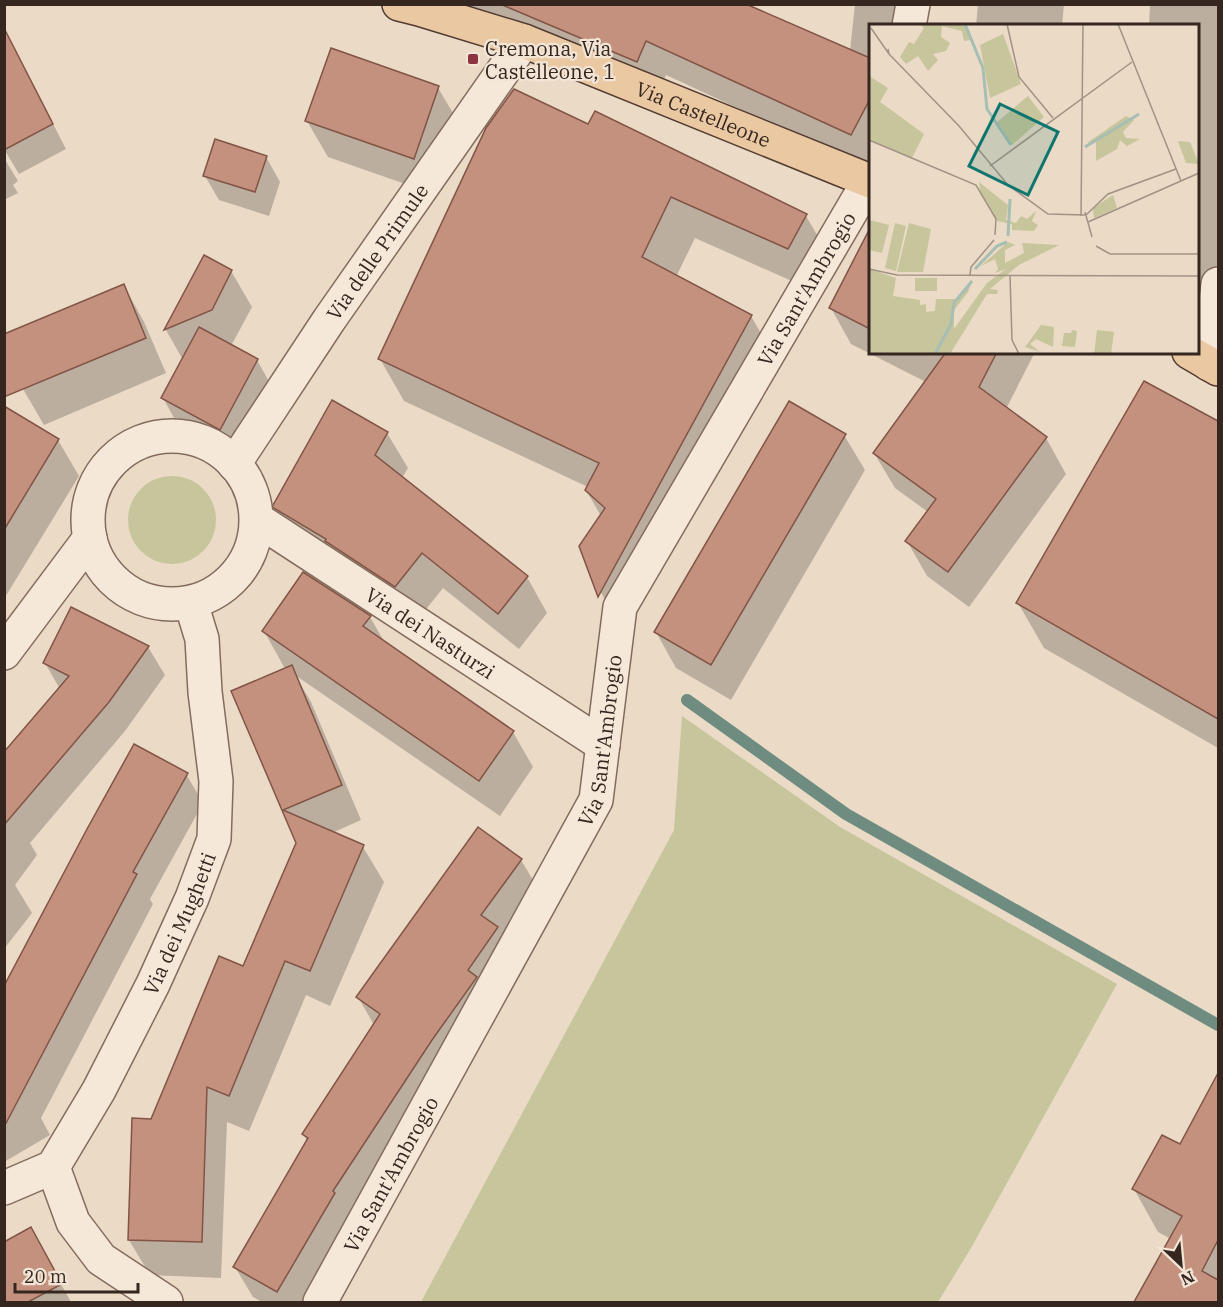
<svg xmlns="http://www.w3.org/2000/svg" width="1223" height="1307" viewBox="0 0 1223 1307" font-family="'IBM Plex Serif',serif">
<style>
.green{fill:#c7c59b}
.shadow{fill:#0003}
.lines{fill:none;stroke-linecap:round;stroke-linejoin:round}
.stream{stroke:#6f8c80;stroke-width:12}
.building{fill:#c5917f;stroke:#815446;stroke-width:1.5}
.minor-casing{stroke:#846c5d;stroke-width:36}
.major-casing{stroke:#523b31;stroke-width:36}
.minor{stroke:#f6e8d9;stroke-width:33}
.major{stroke:#eac8a2;stroke-width:33}
.poi-dot{fill:#8d3342;stroke:#f2e5d5;stroke-width:2}
.labels{text-anchor:middle;dominant-baseline:central;stroke-width:4.5;stroke-linejoin:round;paint-order:stroke}
.poi-label{font-size:20px;fill:#352720;stroke:#f2e5d5;text-anchor:start}
.street-label{font-size:20px;fill:#352720;stroke:#f2e5d5}
.inset-river{fill:none;stroke:#a7beb4;stroke-width:3}
.inset-road{fill:none;stroke:#a29284;stroke-width:1.5}
.view{fill:#0f766e;fill-opacity:0.15;stroke:#0f766e;stroke-width:3}
.inset-edge{fill:none;stroke:#352720;stroke-width:3}
</style>
<rect width="100%" height="100%" fill="#eadac6"/>
<g class="green">
<circle cx="172" cy="520" r="44"/>
<polygon points="682,716 840,827 1117,984 971,1248 938,1302 421,1302 674,830"/>
</g>
<g class="shadow">
<polygon points="422,4 742,4 850,51 855,4 917,4 915,26 870,26 870,169 666,75 657,96"/>
<polygon points="978,4 1064,4 1062,26 976,26"/>
<polygon points="1150,4 1218,4 1218,279 1198,278 1198,26 1149,26"/>
<polygon points="4,29 66,149 19,174 4,149"/>
<polygon points="438,88 459,123 434,194 328,157 307,121"/>
<polygon points="589,126 806,216 830,257 812,290 695,238 676,277 751,316 775,358 615,617 591,575 601,516 586,490 588,487 404,401 380,359"/>
<polygon points="266,157 280,182 269,216 219,200 205,176"/>
<polygon points="4,158 18,181 13,185 18,193 4,200"/>
<polygon points="870,231 870,352 1035,352 1006,409 1046,438 1066,474 969,607 927,576 907,541 928,512 895,488 874,453 926,382 851,344 831,308"/>
<polygon points="205,257 231,271 252,307 231,346 257,360 277,396 241,464 183,434 163,398 183,360 166,330"/>
<polygon points="124,286 144,322 166,373 44,425 23,389 4,345"/>
<polygon points="1144,383 1218,422 1218,551 1214,549 1200,575 1218,586 1218,748 1044,648 1018,603"/>
<polygon points="4,408 58,440 79,476 4,599"/>
<polygon points="387,433 408,468 402,478 527,577 547,613 519,649 443,588 416,622 294,542 274,507"/>
<polygon points="844,435 865,470 731,700 676,668 656,632"/>
<polygon points="304,574 370,617 385,643 513,732 533,767 500,816 295,675 311,702 361,820 332,833 363,847 384,882 330,1006 306,995 249,1131 227,1122 221,1278 150,1275 129,1240 152,1120 243,968 298,843 233,692 287,669 284,667 264,631"/>
<polygon points="148,647 165,675 125,731 30,843 37,855 15,885 32,913 4,949 4,754 60,689 45,663"/>
<polygon points="186,774 203,803 150,899 153,904 41,1118 50,1135 4,1162 4,989"/>
<polygon points="521,860 539,890 306,1302 262,1302 253,1297 235,1267 307,1141 303,1134 374,1025 358,997"/>
<polygon points="1214,1084 1218,1086 1218,1302 1136,1302 1171,1239 1158,1232 1134,1189 1180,1146"/>
<polygon points="4,1244 44,1254 71,1302 4,1302"/>
</g>
<g class="lines">
<polyline class="stream" points="687,700 846,814 1218,1025"/>
</g>
<g class="building">
<polygon points="500,4 746,4 870,58 870,99 851,135 646,41 637,62"/>
<polygon points="4,28 53,124 4,150"/>
<polygon points="331,48 439,86 414,159 305,121"/>
<polygon points="514,89 588,124 595,111 807,214 788,249 671,197 642,257 752,315 598,597 579,546 605,508 585,490 599,463 378,359 486,128"/>
<polygon points="215,139 267,156 255,192 203,176"/>
<polygon points="870,228 870,329 829,308"/>
<polygon points="204,255 232,270 212,310 164,330"/>
<polygon points="124,284 146,338 4,397 4,334"/>
<polygon points="199,327 258,359 220,430 161,398"/>
<polygon points="946,352 997,352 979,387 1047,437 948,572 905,541 936,499 873,453"/>
<polygon points="1144,381 1218,421 1218,719 1016,603"/>
<polygon points="332,400 388,432 375,455 528,576 498,614 422,553 395,587 325,541 326,539 272,507"/>
<polygon points="789,401 846,434 711,665 654,632"/>
<polygon points="4,406 59,439 4,530"/>
<polygon points="303,572 371,616 363,626 514,731 479,781 262,631"/>
<polygon points="71,607 149,646 109,702 4,825 4,752 69,676 43,663"/>
<polygon points="292,665 342,785 283,810 364,845 310,971 285,961 229,1096 207,1087 202,1242 128,1240 132,1118 151,1119 219,956 243,966 296,843 231,691"/>
<polygon points="134,744 188,773 133,872 137,874 4,1127 4,986 87,829"/>
<polygon points="478,827 522,859 481,915 498,927 468,970 477,977 432,1040 333,1191 335,1193 277,1292 233,1267 308,1138 302,1134 380,1014 356,997"/>
<polygon points="1218,1073 1218,1240 1202,1271 1218,1280 1218,1302 1134,1302 1182,1216 1132,1189 1162,1135 1180,1144"/>
<polygon points="31,1227 62,1284 28,1302 4,1302 4,1242"/>
</g>
<g class="lines">
<defs>
<g id="minor">
<polyline points="909,26 913,4"/>
<polyline points="1209,364 1218,284"/>
<circle cx="172" cy="520" r="84"/>
<path id="s1" d="M234,464L329,320L524,41"/>
<path id="s2" d="M258,520L603,745"/>
<polyline points="4,653 90,538"/>
<polyline points="53,1167 73,1222 101,1259 166,1302"/>
<path id="s3" d="M4,1188L53,1167L99,1090L153,984L192,898L214,839L216,781L205,692L202,639L191,603"/>
<path id="s4" d="M320,1302L596,800L620,607L870,179"/>
</g>
<g id="major">
<path id="s5" d="M399,4L419,9L524,41L870,181"/>
<polyline points="1189,352 1218,369"/>
</g>
</defs>
<use href="#minor" class="minor-casing"/>
<use href="#major" class="major-casing"/>
<use href="#minor" class="minor"/>
<use href="#major" class="major"/>
</g>
<rect class="poi-dot" x="467" y="53" width="12" height="12" rx="3"/>
<g class="labels">
<g class="poi-label">
<text x="485" y="48">Cremona, Via<tspan x="485" dy="23">Castelleone, 1</tspan></text>
</g>
<g class="street-label">
<text stroke="none"><textPath href="#s5" startOffset="324">Via Castelleone</textPath></text>
<text stroke="none"><textPath href="#s1" startOffset="256">Via delle Primule</textPath></text>
<text stroke="none"><textPath href="#s4" startOffset="1136">Via Sant'Ambrogio</textPath></text>
<text stroke="none"><textPath href="#s2" startOffset="206">Via dei Nasturzi</textPath></text>
<text stroke="none"><textPath href="#s4" startOffset="632">Via Sant'Ambrogio</textPath></text>
<text stroke="none"><textPath href="#s3" startOffset="328">Via dei Mughetti</textPath></text>
<text stroke="none"><textPath href="#s4" startOffset="146">Via Sant'Ambrogio</textPath></text>
</g>
</g>
<g transform="translate(869 24)">
<rect width="330" height="330" fill="#eadac6"/>
<path d="M51,0H96L102,16L95,17L93,7L73,2L72,13L81,19L77,27L64,30L69,36L59,47L49,32L37,40L31,33L40,18L45,20L55,4ZM134,10L152,60L121,74L111,21ZM0,52L19,64L11,78L55,110L43,134L0,115ZM159,72L175,93L143,121L128,98ZM257,92L265,96L254,108L257,114L271,115L258,122L251,116L248,125L227,137V118L218,119ZM309,117L321,118L330,140L317,139ZM110,158L139,181L137,196L147,199L152,192L158,195L167,187L163,197L169,201L165,207L143,206V200L128,197L111,167ZM244,171L248,184L225,194L224,184ZM0,196L20,201L13,229L0,226ZM26,199L37,202L27,247L16,244ZM40,199L62,205L54,248H28ZM139,218L146,221L136,226V239L155,229L153,219L190,221L150,241L121,265L129,266L128,270H118L81,330H0V245L27,254L24,272L51,276V281L57,280V288L66,287L67,275H88L104,255L99,268L85,286V305L118,259L137,245L126,249L129,245L126,235L112,242ZM46,254H68V267H46ZM172,301L185,303L184,323L167,315L161,320L171,328L156,323ZM203,306L208,307L206,323L193,322L195,309H202ZM228,306L245,308L242,330H225Z" fill="#c7c59b"/>
<path class="inset-river" d="M96,0L114,44L118,85L142,121M216,123L270,90M139,212L141,175M106,245L128,222L138,218M66,330L82,300L85,279L103,257"/>
<path class="inset-road" d="M138,0L150,53L184,94M249,0L312,157M2,4L20,30L19,25M20,30L90,102L139,161L179,190L216,191M0,116L107,161L127,195L126,211M121,142L263,38M216,188L223,213M217,191L239,170L307,145M212,192L214,0M219,198L330,149M227,222L241,230H330M0,245L28,251L330,252M101,251L102,243L125,216M141,252L143,316L150,330"/>
<path class="view" d="M131,80L189,108L159,171L100,142Z"/>
<rect width="330" height="330" class="inset-edge"/>
</g>
<rect width="1223" height="1307" fill="none" stroke="#352720" stroke-width="12"/>
<g transform="translate(1181 1265) rotate(154)" stroke="#f2e5d5" stroke-width="4.5" paint-order="stroke">
<path d="M0-4.5L10 22L0 15L-10 22Z" fill="#352720"/>
<text y="-9" font-size="16" font-weight="bold" text-anchor="middle" fill="#352720">N</text>
</g>
<path d="M15 1283v9h123v-9" fill="none" stroke="#352720" stroke-width="3"/>
<text x="24" y="1283" font-size="18" fill="#352720" stroke="#f2e5d5" stroke-width="4.5" paint-order="stroke">20 m</text>
</svg>
